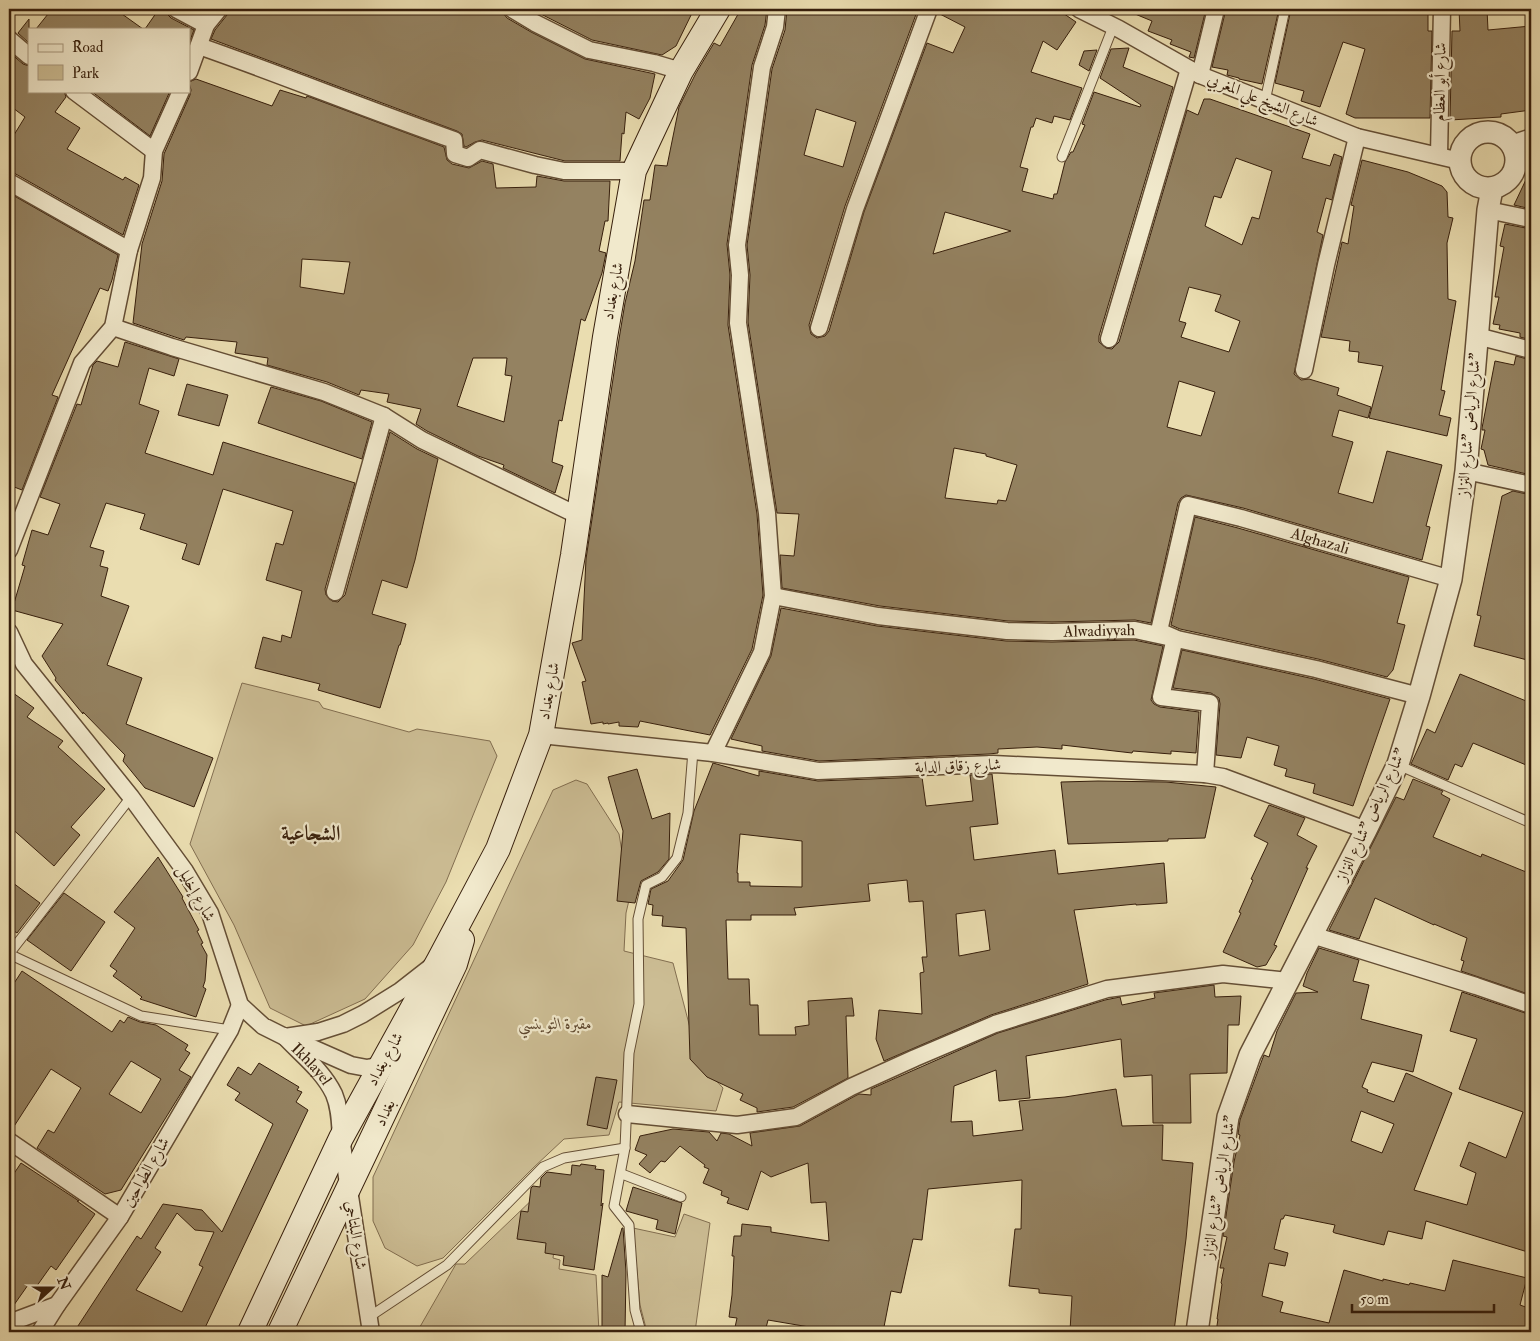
<svg xmlns="http://www.w3.org/2000/svg" width="1540" height="1341" viewBox="0 0 1540 1341" font-family="'IM FELL Double Pica',Amiri,serif">
<style>
.green{fill:#ccbd94;stroke:#826e50}
.building{fill:#948261;stroke:#371f0c;fill-rule:evenodd}
.lines{fill:none;stroke-linecap:round;stroke-linejoin:round}
.service-casing{stroke:#644e35;stroke-width:11}
.minor-casing{stroke:#644e35;stroke-width:19}
.tertiary-casing{stroke:#644e35;stroke-width:24}
.secondary-casing{stroke:#371f0c;stroke-width:26}
.service{stroke:#f1e9cc;stroke-width:9}
.minor{stroke:#f1e9cc;stroke-width:16}
.tertiary{stroke:#f1e9cc;stroke-width:21}
.secondary{stroke:#f1e9cc;stroke-width:24}
.labels{text-anchor:middle;dominant-baseline:central;stroke-width:4.5;stroke-linejoin:round;paint-order:stroke}
.street-label{font-size:16px;fill:#371f0c;stroke:#f1e9cc}
.park-label{font-size:16px;font-style:italic;fill:#5c462e;stroke:#f1e9cc}
.district-label{font-size:21px;font-weight:bold;fill:#371f0c;stroke:#f1e9cc}
</style>
<rect width="100%" height="100%" fill="#eaddb0"/>
<filter id="stains"><feTurbulence type="fractalNoise" baseFrequency=".004" numOctaves="4"/><feColorMatrix values="0 0 0 0 .2 0 0 0 0 .09 0 0 0 0 .02 0 0 0 .5 -.17"/></filter>
<radialGradient id="worn" r=".72"><stop offset=".6" stop-color="#630" stop-opacity="0"/><stop offset="1" stop-color="#630" stop-opacity=".3"/></radialGradient>
<g class="green">
<polygon points="242,683 319,702 323,708 409,732 417,729 490,741 497,756 446,882 413,945 365,999 306,1026 270,1008 234,925 190,844"/>
<polygon points="576,780 587,784 619,834 622,852 638,862 626,913 624,951 673,963 699,1062 723,1088 716,1111 619,1102 609,1135 564,1139 533,1168 443,1258 417,1266 385,1248 373,1221 373,1177 553,790"/>
<polygon points="537,1195 556,1237 553,1258 560,1260 559,1269 596,1275 599,1332 417,1332 456,1264 465,1264"/>
<polygon points="684,1214 710,1223 695,1332 647,1332 640,1305 633,1228 675,1237"/>
</g>
<g class="building">
<polygon points="52,9 115,9 143,29 36,29"/>
<polygon points="159,9 166,9 167,14 171,18 194,30 189,43 189,29 145,29"/>
<polygon points="229,9 502,9 503,13 507,18 531,32 585,59 655,74 650,98 639,119 626,112 624,134 622,133 620,161 565,161 482,140 475,142 466,147 464,146 462,134 457,131 211,39 215,30 227,15"/>
<polygon points="531,9 694,9 676,46 662,55 592,40"/>
<polygon points="741,9 767,9 765,25 752,65 727,244 730,275 728,325 757,514 763,595 752,649 710,735 640,721 638,727 619,726 619,722 608,724 608,723 603,724 603,722 591,724 582,682 586,681 572,643 582,640 586,559 619,339 625,303 635,261 644,200 650,200 655,165 667,166 679,107 696,73 714,43 720,46"/>
<path d="M787,9H918L845,206L809,325L811,334L817,338L825,336L829,331L864,212L927,43L953,53L965,27L938,13L939,9H1057L1076,22L1057,50L1043,41L1031,72L1082,88L1070,120L1054,116L1052,123L1036,118L1033,127H1031L1020,167L1028,169L1022,191L1053,199L1054,194H1057L1065,162L1071,152H1073L1085,125L1082,124L1094,92L1140,107L1141,105L1100,78L1111,49L1129,48L1123,67L1173,87L1099,336V342L1106,348L1112,349L1119,342L1187,110L1198,115L1204,99H1210L1310,134L1302,158L1330,166L1334,154L1342,157L1332,200L1326,198L1317,232L1323,235L1294,374L1301,380L1309,379L1339,388L1337,395L1371,407L1368,418L1339,410L1332,436L1353,442L1338,493L1373,503L1387,451L1442,465L1426,526L1430,527L1422,560L1243,508L1186,495L1181,498L1178,503L1151,623L1135,620L1052,622L1008,621L880,606L782,588L780,555L794,556L799,514L777,513L748,322L750,275L747,245L772,69L785,30ZM816,109L856,122L843,167L804,155ZM1236,158L1272,171L1259,219L1252,217L1242,245L1205,226L1214,196L1221,198ZM945,212L1011,231L933,254ZM1189,287L1221,295L1215,311L1240,321L1229,352L1181,337L1186,323L1179,321ZM1179,381L1215,392L1201,436L1167,427ZM954,448L986,454V456L1017,465L1006,501L998,500L997,504L945,498Z"/>
<polygon points="1123,9 1206,9 1194,58 1189,57 1191,52 1170,44 1172,40 1148,31 1152,21"/>
<polygon points="1226,9 1279,9 1262,84 1239,79 1239,78 1227,75 1228,70 1212,67"/>
<polygon points="1291,9 1428,9 1428,31 1432,31 1430,118 1355,118 1346,114 1365,49 1343,42 1320,107 1301,101 1304,91 1275,83"/>
<polygon points="1459,9 1487,9 1488,30 1531,26 1531,110 1501,114 1501,117 1450,120 1452,31 1460,31"/>
<polygon points="29,19 29,43 18,33"/>
<polygon points="1097,50 1089,71 1079,65 1084,51"/>
<polygon points="9,52 23,64 29,66 29,91 64,91 66,97 55,112 80,128 67,149 123,180 125,177 139,185 123,235 14,173 9,172 9,143 25,117 9,105"/>
<path d="M196,79L272,106L280,90L306,98L307,96L444,147L447,160L452,164L469,168L482,161L493,164L496,188L536,187L537,176L564,181H610L608,221H605L599,251L606,253L602,273L585,321L581,319L562,421L559,420L552,462L563,466L555,493L503,468L504,465L478,456L427,431L416,424L421,409L387,402L389,394L361,390L359,395L327,382L267,365L268,358L235,353L237,342L186,337L184,340L133,323L142,244L162,181L164,154L190,95L191,90L189,82ZM302,259L350,262L344,294L300,287ZM473,358H507L505,375L512,376L504,422L457,406Z"/>
<polygon points="91,91 170,91 150,136"/>
<polygon points="1362,160 1408,172 1442,186 1447,192 1448,217 1453,218 1447,243 1448,299 1456,301 1441,390 1445,391 1439,415 1451,418 1447,436 1369,418 1383,366 1358,362 1359,352 1349,351 1350,341 1321,337 1342,242 1348,244 1354,206 1351,205"/>
<polygon points="1531,169 1531,209 1514,205"/>
<polygon points="9,193 118,255 112,280 108,291 100,288 52,395 58,397 22,490 9,485"/>
<polygon points="1505,224 1531,229 1531,340 1520,337 1520,333 1499,329 1500,325 1493,324 1499,297 1495,297 1504,247 1500,246"/>
<polygon points="125,342 179,359 174,376 149,368 139,404 159,411 145,453 213,475 223,442 355,483 325,589 326,595 332,601 338,602 345,595 390,432 417,449 438,459 415,560 407,588 382,580 372,614 406,624 400,645 399,645 380,708 318,690 320,684 255,668 263,637 281,642 282,635 291,638 302,591 266,580 276,543 283,545 293,511 223,489 199,565 182,559 187,544 140,529 145,514 106,503 90,547 104,551 100,566 108,568 101,596 129,606 107,665 142,678 126,724 213,758 194,807 145,788 123,761 125,755 83,712 83,714 55,680 56,678 42,656 63,624 12,610 25,566 22,565 32,530 48,535 60,504 40,497 77,404 81,405 93,365 97,361 118,367"/>
<polygon points="1516,356 1531,360 1531,475 1488,465 1484,450 1481,449 1485,430 1482,430 1482,428 1495,361 1514,365"/>
<polygon points="187,384 228,395 219,426 178,415"/>
<polygon points="271,387 321,401 372,422 362,459 258,423"/>
<polygon points="1513,491 1531,495 1531,661 1474,646 1481,616 1477,615 1502,496"/>
<polygon points="1195,517 1238,528 1409,577 1397,623 1405,625 1393,670 1387,677 1318,659 1180,629 1171,625"/>
<polygon points="781,608 877,626 1006,641 1052,642 1134,640 1163,646 1151,700 1154,704 1160,707 1199,712 1196,753 1171,751 1171,754 1133,751 1132,753 1062,745 1062,749 1037,747 998,749 998,753 989,754 819,761 762,751 762,746 731,739 771,656"/>
<polygon points="1182,650 1314,679 1390,699 1353,806 1313,793 1315,784 1285,776 1287,769 1274,765 1279,746 1247,737 1241,758 1216,755 1220,704 1219,698 1211,693 1173,688"/>
<polygon points="1460,674 1531,703 1531,767 1473,743 1462,767 1455,764 1448,780 1411,764 1427,729 1435,733"/>
<polygon points="9,690 34,708 27,717 63,741 58,747 105,789 71,827 80,835 54,866 9,826"/>
<path d="M713,763L759,776V771L818,781L922,777L926,806L973,801L970,775L992,774L998,824L970,827L974,860L1055,850L1058,874L1164,863L1167,903L1136,905V904L1074,910L1088,984L991,1015L884,1061L876,1039L879,1010L922,1014L920,973L924,972L922,957H927L923,901L909,902L907,880L868,884L870,901L794,908L796,915H751V920H726L728,979H749L750,1005H758L759,1035H796L795,1027L809,1025L808,1001L852,998L854,1016H846L848,1078L793,1107L757,1112V1108L740,1100L743,1094L707,1077L690,1059L686,928L662,926L663,916L652,915L653,905L648,904L651,889L668,881L683,860L694,811ZM740,834L802,841V887L750,886V882H738V873H737ZM985,910L990,950L959,956L956,914Z"/>
<polygon points="637,769 652,819 670,813 669,859 658,872 641,881 635,903 617,901 623,831 608,777"/>
<polygon points="1413,779 1443,791 1441,794 1450,799 1433,837 1481,857 1482,854 1531,874 1531,995 1461,971 1464,961 1461,960 1467,938 1434,924 1434,925 1375,898 1359,939 1329,930 1396,797 1404,800"/>
<polygon points="1098,781 1166,782 1216,787 1205,838 1168,839 1168,841 1068,844 1061,782"/>
<polygon points="1269,805 1305,818 1297,835 1317,846 1306,868 1308,868 1274,945 1277,946 1266,965 1257,967 1223,952 1241,913 1239,912 1253,880 1251,879 1268,843 1254,836"/>
<polygon points="158,857 183,897 182,898 199,930 197,931 203,943 201,944 207,955 205,981 203,987 206,989 196,1017 140,999 142,997 113,976 117,971 110,966 135,928 114,912"/>
<polygon points="9,880 40,903 17,933 14,931 9,931"/>
<polygon points="64,893 105,922 71,971 27,940"/>
<path d="M1319,948L1359,960L1353,981L1369,985L1361,1019L1422,1035L1413,1072L1372,1062L1362,1087L1368,1090L1367,1092L1394,1102L1406,1073L1452,1093L1414,1190L1467,1205L1476,1173L1460,1166L1469,1142L1506,1158L1523,1112L1459,1089L1477,1039L1450,1031L1462,992L1531,1015V1253L1426,1221L1422,1239L1388,1231L1384,1245L1335,1233L1333,1232L1335,1225L1285,1215L1283,1219H1281L1274,1249L1288,1253L1285,1266L1269,1263L1262,1296L1283,1302L1280,1312L1329,1323L1344,1270L1383,1281V1279L1409,1285L1410,1283L1445,1291L1453,1260L1527,1278L1520,1305L1531,1309V1332H1216L1218,1319H1217L1222,1284L1221,1283L1224,1268H1220L1227,1237L1223,1236L1234,1162L1240,1135L1238,1134L1240,1120L1262,1060L1264,1055L1269,1057L1277,1031L1296,993L1318,992L1303,986L1307,973ZM1361,1111L1394,1124L1382,1153L1351,1141Z"/>
<path d="M22,971L112,1032L120,1020L124,1023L128,1017L140,1022L156,1025L188,1045L185,1050L190,1053L179,1070L191,1077L121,1190L105,1194L37,1148L48,1130L54,1133L81,1088L51,1069L11,1131H9V991ZM131,1061L161,1079L141,1113L109,1094Z"/>
<polygon points="1214,985 1215,997 1241,996 1239,1025 1228,1025 1227,1073 1190,1074 1191,1123 1153,1123 1152,1075 1124,1077 1121,1039 1026,1056 1030,1098 999,1101 996,1070 954,1086 951,1122 972,1121 973,1136 1023,1130 1019,1101 1065,1097 1116,1089 1122,1126 1163,1125 1162,1160 1193,1163 1186,1239 1174,1331 1165,1332 1070,1331 1072,1296 1039,1293 1039,1289 1009,1286 1015,1229 1021,1229 1022,1180 928,1189 922,1240 913,1239 901,1293 891,1291 883,1332 855,1327 854,1332 815,1332 815,1328 768,1320 765,1332 734,1332 737,1318 729,1317 732,1295 734,1256 732,1256 734,1236 741,1236 742,1224 771,1227 771,1232 829,1241 826,1202 811,1203 808,1163 771,1177 761,1171 748,1210 727,1203 729,1198 721,1195 722,1191 703,1183 709,1169 704,1167 705,1165 680,1146 665,1162 661,1161 650,1173 639,1164 647,1155 635,1150 640,1136 673,1129 709,1132 717,1141 721,1133 729,1134 752,1146 750,1133 800,1126 855,1096 859,1094 871,1095 871,1089 998,1033 1105,1000 1120,997 1122,1005 1155,998 1154,993"/>
<path d="M259,1063L299,1087L297,1090L302,1092L296,1102L308,1110L203,1332H74L137,1236L141,1239L163,1204L202,1210L222,1232L273,1124L235,1100L240,1093L227,1085L238,1067L251,1075ZM177,1213L195,1230L214,1232L199,1265L203,1267L182,1312L136,1290L161,1252L155,1248Z"/>
<polygon points="596,1077 617,1080 607,1129 587,1125"/>
<polygon points="21,1163 79,1201 77,1201 95,1214 56,1270 51,1266 34,1290 28,1285 9,1312 9,1181"/>
<polygon points="581,1164 596,1166 595,1169 604,1170 601,1206 603,1203 594,1270 563,1265 564,1256 545,1253 546,1243 517,1239 521,1211 528,1212 531,1188 533,1186 540,1187 541,1178 547,1172 571,1175 572,1165 580,1166"/>
<polygon points="633,1187 682,1203 675,1234 656,1229 658,1220 626,1211"/>
<polygon points="622,1228 623,1228 626,1272 625,1332 602,1332 602,1275 608,1277"/>
</g>
<g class="lines">
<defs>
<g id="service">
<polyline points="1265,101 1285,9"/>
<polyline points="1062,157 1113,27"/>
<polyline points="1398,765 1531,823"/>
<polyline points="9,954 141,1016 230,1030"/>
<polyline points="9,954 131,797"/>
<polyline points="622,1174 681,1197"/>
<polyline points="369,1317 447,1265 543,1167 564,1158 625,1148"/>
<polyline points="641,1332 635,1310 629,1225 614,1206 625,1148 629,1053 639,1004 638,919 646,885 662,877 677,858 688,813 693,751"/>
</g>
<g id="minor">
<polyline points="176,9 206,25"/>
<polyline points="512,9 535,23 589,50 654,63 681,71"/>
<polyline points="1079,9 1119,29 1200,75 1357,137 1460,161"/>
<polyline points="9,39 29,56"/>
<path d="M199,46C285,76 368,110 454,140L455,154L468,158L480,150L535,165L564,171H634"/>
<polyline points="189,72 206,25 219,9"/>
<polyline points="1200,75 1216,9"/>
<polyline points="74,91 154,151"/>
<polyline points="1439,155 1442,9"/>
<polyline points="9,182 129,250"/>
<polyline points="1488,210 1531,219"/>
<polyline points="113,327 172,347 324,392 384,416 422,440 579,516"/>
<polyline points="819,328 855,209 929,9"/>
<polyline points="1477,336 1531,350"/>
<polyline points="1109,339 1189,69"/>
<polyline points="1304,370 1326,265 1357,137"/>
<polyline points="1466,471 1531,485"/>
<polyline points="9,550 82,363 113,327 129,250 152,178 154,151 181,91"/>
<polyline points="335,592 384,416"/>
<path id="s1" d="M773,596L878,616L1007,631L1052,632L1135,630L1316,669L1419,696"/>
<polyline points="9,632 24,664 131,797 185,871 210,913 240,1005 263,1026 285,1037 318,1032 343,1024 363,1014 400,991 432,966"/>
<polyline points="541,735 713,753 818,771 993,764 1205,774 1223,777 1366,830"/>
<polyline points="713,753 762,652 773,596 767,513 738,323 740,275 737,245 762,67 775,27 777,9"/>
<path id="s2" d="M1205,774L1210,703L1161,697L1175,638L1159,631L1188,505L1241,518L1451,579"/>
<polyline points="1312,935 1476,986 1531,1005"/>
<path id="s3" d="M285,1037C302,1055 323,1071 334,1094C340,1108 340,1123 341,1138L371,1332"/>
<polyline points="292,1039 351,1065 367,1068 382,1065"/>
<polyline points="627,1114 737,1125 796,1117 851,1087 915,1058 995,1024 1107,989 1223,974 1288,981"/>
<polyline points="9,1141 120,1217"/>
<polyline points="9,1323 57,1305"/>
<polyline points="40,1332 57,1305 120,1217 230,1030 240,1005"/>
</g>
<g id="tertiary">
<circle cx="1488" cy="160" r="28"/>
<polyline points="1513,146 1531,140"/>
<polyline points="1197,1332 1228,1117 1250,1055 1366,830 1398,764 1419,696 1451,579 1466,471 1488,210 1492,189"/>
</g>
<g id="secondary">
<polyline points="250,1332 341,1138 439,960 498,849 541,735 573,555 605,337 634,171 681,71 718,9"/>
<polyline points="280,1332 455,964 462,940"/>
</g>
</defs>
<use href="#service" class="service-casing"/>
<use href="#minor" class="minor-casing"/>
<use href="#tertiary" class="tertiary-casing"/>
<use href="#secondary" class="secondary-casing"/>
<use href="#service" class="service"/>
<use href="#minor" class="minor"/>
<use href="#tertiary" class="tertiary"/>
<use href="#secondary" class="secondary"/>
</g>
<g class="labels">
<g class="street-label">
<text transform="translate(1440 82) rotate(-89)">شارع أبو العظام</text>
<text transform="translate(1263 100) rotate(22)">شارع الشيخ علي المغربي</text>
<text transform="translate(613 291) rotate(-80)">شارع بغداد</text>
<text transform="translate(1469 425) rotate(-85)">شارع الرياض "شارع النزاز"</text>
<text stroke="none"><textPath href="#s2" startOffset="465">Alghazali</textPath></text>
<text stroke="none"><textPath href="#s1" startOffset="329">Alwadiyyah</textPath></text>
<text transform="translate(549 691) rotate(-80)">شارع بغداد</text>
<text transform="translate(958 766) rotate(-2)">شارع زقاق الداية</text>
<text transform="translate(1371 815) rotate(-65)">شارع الرياض "شارع النزاز"</text>
<text transform="translate(196 893) rotate(61)">شارع إخليل</text>
<text transform="translate(385 1059) rotate(-61)">شارع بغداد</text>
<text stroke="none"><textPath href="#s3" startOffset="38">Ikhlayel</textPath></text>
<text transform="translate(385 1113) rotate(-65)">بغداد</text>
<text transform="translate(146 1172) rotate(-60)">شارع الطواحين</text>
<text transform="translate(1219 1187) rotate(-81)">شارع الرياض "شارع النزاز"</text>
<text transform="translate(356 1235) rotate(81)">شارع البلتاجي</text>
</g>
<g class="park-label">
<text x="555" y="1024">مقبرة التوينسي</text>
</g>
<g class="district-label">
<text x="311" y="833">الشجاعية</text>
</g>
</g>
<rect width="1540" height="1341" fill="none" stroke="#eaddb0" stroke-width="30"/>
<rect x="10" y="10" width="1520" height="1321" fill="none" stroke="#371f0c" stroke-width="2.5"/>
<rect x="15" y="15" width="1510" height="1311" fill="none" stroke="#371f0c"/>
<rect x="28" y="28" width="162" height="65" fill="#f1e9cc" stroke="#a7987f"/>
<rect x="38" y="44" width="25" height="8" fill="#f1e9cc" stroke="#a7987f"/>
<text x="72" y="52" font-size="15" fill="#371f0c">Road</text>
<rect x="38" y="65" width="25" height="15" fill="#ccbd94" stroke="#a7987f"/>
<text x="72" y="78" font-size="15" fill="#371f0c">Park</text>
<g transform="translate(52 1288) rotate(69)" stroke="#f1e9cc" stroke-width="4" paint-order="stroke">
<path d="M0-4L9 19L0 12L-9 19Z" fill="#371f0c"/>
<text y="-8" font-size="14" font-weight="bold" text-anchor="middle" fill="#371f0c">N</text>
</g>
<path d="M1352 1304v8h142v-8" fill="none" stroke="#371f0c" stroke-width="2.5"/>
<text x="1360" y="1304" font-size="15" fill="#371f0c" stroke="#f1e9cc" stroke-width="4" paint-order="stroke">50 m</text>
<rect width="100%" height="100%" filter="url(#stains)"/>
<rect width="100%" height="100%" fill="url(#worn)"/>
</svg>
